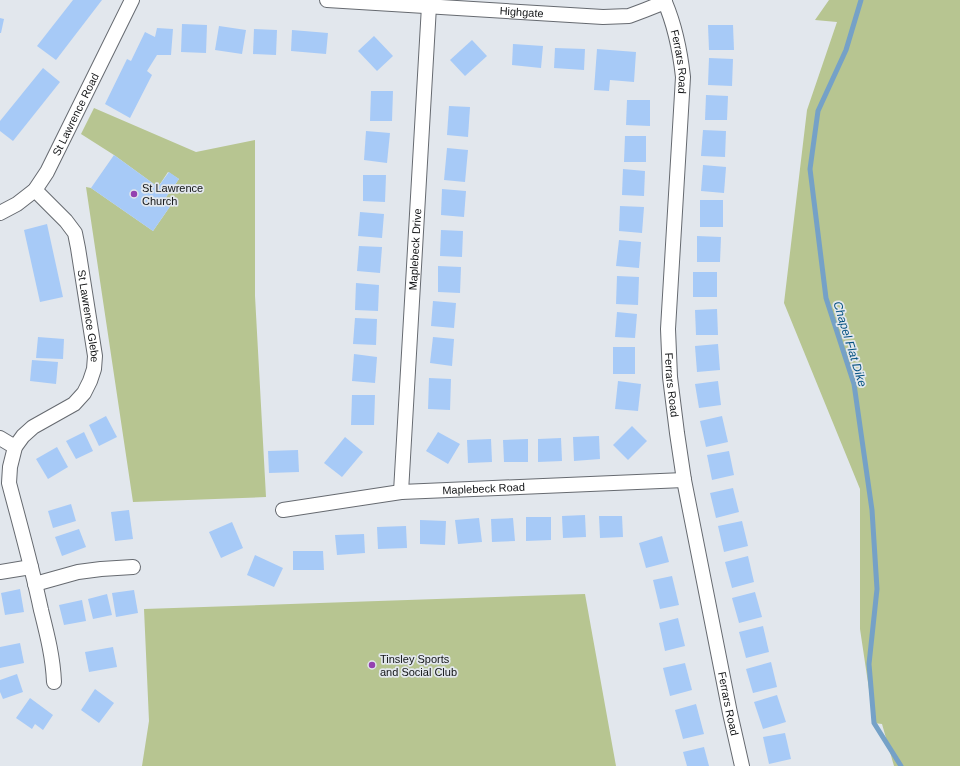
<svg xmlns="http://www.w3.org/2000/svg" width="960" height="766" viewBox="0 0 960 766" font-family="Helvetica,sans-serif">
<style>
.green{fill:#b7c591}
.lines{fill:none;stroke-linecap:round;stroke-linejoin:round}
.stream{stroke:#75a1c7;stroke-width:5}
.building{fill:#a7caf7}
.street-casing{stroke:#666a70;stroke-width:16}
.street{stroke:#fff;stroke-width:14}
.poi-dot{fill:#9441b0;stroke:#e2e7ed;stroke-width:1.5}
.labels{text-anchor:middle;dominant-baseline:central;stroke-width:3.5;stroke-linejoin:round;paint-order:stroke}
.street-label{font-size:11px;fill:#121416;stroke:#e2e7ed}
.poi-label{font-size:11px;fill:#121416;stroke:#e2e7ed;text-anchor:start}
.water-label{font-size:12px;font-style:italic;fill:#035181;stroke:#e2e7ed}
</style>
<rect width="100%" height="100%" fill="#e2e7ed"/>
<g class="green">
<polygon points="829,0 960,0 960,766 894,766 882,724 874,723 860,629 860,489 784,303 807,110 837,22 815,20"/>
<polygon points="94,108 196,152 255,140 255,296 266,497 133,502 86,187 91,188 153,231 171,205 164,200 179,179 168,172 158,187 114,155 81,134"/>
<polygon points="585,594 616,766 142,766 149,721 144,609"/>
</g>
<g class="lines">
<polyline class="stream" points="861,0 846,50 818,111 810,169 826,298 854,384 872,510 877,589 869,664 874,723 901,766"/>
</g>
<g class="building">
<polygon points="73,0 102,0 56,60 37,46"/>
<polygon points="0,18 4,19 1,33 0,33"/>
<polygon points="182,24 207,25 206,53 181,52"/>
<polygon points="708,25 733,25 734,50 709,50"/>
<polygon points="219,26 246,30 242,54 215,50"/>
<polygon points="157,28 173,29 171,55 157,55 147,71 152,75 130,118 105,104 127,59 131,61 145,32 155,37"/>
<polygon points="254,29 277,30 276,55 253,54"/>
<polygon points="292,30 328,33 326,54 291,51"/>
<polygon points="374,36 393,56 377,71 358,51"/>
<polygon points="472,40 487,56 465,76 450,60"/>
<polygon points="513,44 543,46 541,68 512,65"/>
<polygon points="555,48 585,49 584,70 554,68"/>
<polygon points="597,49 636,52 634,82 610,80 609,91 594,90"/>
<polygon points="709,58 733,59 732,86 708,85"/>
<polygon points="43,68 60,82 13,141 0,131 0,121"/>
<polygon points="371,91 393,91 392,121 370,121"/>
<polygon points="706,95 728,96 727,120 705,120"/>
<polygon points="627,100 650,100 650,126 626,125"/>
<polygon points="449,106 470,107 468,137 447,135"/>
<polygon points="703,130 726,131 725,157 701,156"/>
<polygon points="366,131 390,133 387,163 364,160"/>
<polygon points="625,136 646,136 646,162 624,162"/>
<polygon points="447,148 468,150 465,182 444,180"/>
<polygon points="114,155 158,187 169,172 179,179 164,200 171,205 153,231 91,188"/>
<polygon points="703,165 726,167 724,193 701,191"/>
<polygon points="623,169 645,171 644,196 622,195"/>
<polygon points="363,175 386,175 385,202 363,201"/>
<polygon points="442,189 466,191 464,217 441,215"/>
<rect x="700" y="200" width="23" height="27"/>
<polygon points="620,206 644,207 642,233 619,231"/>
<polygon points="360,212 384,214 382,238 358,236"/>
<polygon points="47,224 63,297 40,302 24,230"/>
<polygon points="441,230 463,231 462,257 440,256"/>
<polygon points="697,236 721,237 720,262 697,262"/>
<polygon points="619,240 641,242 639,268 616,266"/>
<polygon points="359,246 382,247 380,273 357,271"/>
<polygon points="438,266 461,267 460,293 438,292"/>
<rect x="693" y="272" width="24" height="25"/>
<polygon points="617,276 639,277 638,305 616,304"/>
<polygon points="356,283 379,285 378,311 355,310"/>
<polygon points="433,301 456,303 454,328 431,326"/>
<polygon points="717,309 718,335 696,335 695,310"/>
<polygon points="617,312 637,314 635,338 615,337"/>
<polygon points="355,318 377,319 376,345 353,344"/>
<polygon points="38,337 64,339 63,359 36,358"/>
<polygon points="433,337 454,339 452,366 430,363"/>
<polygon points="718,344 720,370 697,372 695,346"/>
<rect x="613" y="347" width="22" height="27"/>
<polygon points="354,354 377,357 375,383 352,381"/>
<polygon points="32,360 58,362 56,384 30,381"/>
<polygon points="429,378 451,379 450,410 428,409"/>
<polygon points="618,381 641,384 638,411 615,409"/>
<polygon points="718,381 721,405 699,408 695,384"/>
<polygon points="352,395 375,395 374,425 351,425"/>
<polygon points="106,416 117,437 99,446 89,425"/>
<polygon points="722,416 728,442 706,447 700,421"/>
<polygon points="632,426 647,441 628,460 613,445"/>
<polygon points="84,432 93,451 76,459 66,441"/>
<polygon points="438,432 460,444 448,464 426,451"/>
<polygon points="599,436 600,459 574,461 573,437"/>
<polygon points="345,437 363,452 342,477 324,463"/>
<polygon points="561,438 562,461 538,462 538,439"/>
<polygon points="491,439 492,462 468,463 467,440"/>
<polygon points="528,439 528,462 504,462 503,440"/>
<polygon points="57,447 68,467 48,479 36,459"/>
<polygon points="298,450 299,472 269,473 268,451"/>
<polygon points="729,451 734,475 712,480 707,455"/>
<polygon points="733,488 739,512 716,518 710,493"/>
<polygon points="71,504 76,521 53,528 48,511"/>
<polygon points="129,510 133,539 115,541 111,512"/>
<polygon points="585,515 586,537 563,538 562,516"/>
<polygon points="599,516 622,516 623,537 600,538"/>
<polygon points="526,517 551,517 551,540 526,541"/>
<polygon points="479,518 482,542 458,544 455,520"/>
<polygon points="513,518 515,541 492,542 491,519"/>
<polygon points="420,520 446,521 445,545 420,544"/>
<polygon points="742,521 748,546 724,552 718,526"/>
<polygon points="232,522 243,548 221,558 209,532"/>
<polygon points="406,526 407,548 378,549 377,527"/>
<polygon points="79,529 86,547 62,556 55,537"/>
<polygon points="364,534 365,553 337,555 335,535"/>
<polygon points="662,536 669,562 646,568 639,543"/>
<polygon points="293,551 323,551 324,570 293,570"/>
<polygon points="255,555 283,568 274,587 247,575"/>
<polygon points="748,556 754,582 732,588 725,562"/>
<polygon points="672,576 679,605 660,609 653,580"/>
<polygon points="20,589 24,612 5,615 1,593"/>
<polygon points="134,590 138,613 116,617 112,593"/>
<polygon points="755,592 762,617 739,623 732,598"/>
<polygon points="107,594 112,615 93,619 88,599"/>
<polygon points="82,600 86,621 64,625 59,605"/>
<polygon points="678,618 685,646 665,651 659,623"/>
<polygon points="763,626 769,652 746,658 739,632"/>
<polygon points="20,643 24,663 0,668 0,647"/>
<polygon points="113,647 117,667 89,672 85,652"/>
<polygon points="771,662 777,687 753,693 746,669"/>
<polygon points="685,663 692,690 670,696 663,668"/>
<polygon points="17,674 23,692 3,699 0,692 0,680"/>
<polygon points="95,689 114,703 99,723 81,710"/>
<polygon points="777,695 786,722 763,729 754,702"/>
<polygon points="30,698 53,715 43,730 35,724 32,729 16,718"/>
<polygon points="696,704 704,734 683,739 675,710"/>
<polygon points="785,733 791,759 769,764 763,737"/>
<polygon points="704,747 709,766 687,766 683,752"/>
</g>
<g class="lines">
<defs>
<g id="street">
<path id="s1" d="M327,0L603,17L629,16L645,10L665,2"/>
<path id="s2" d="M664,0C675,25 680,50 683,77L668,329L670,377L677,433L684,480L730,713L742,766"/>
<path id="s3" d="M35,190L66,221L75,233L78,248L95,356L94,369L90,381L84,393L74,404L33,427L23,436L15,447L10,467L9,483C20,525 32,567 41,610C47,634 53,657 54,682"/>
<path id="s4" d="M0,213L17,204L35,190L47,172L132,0"/>
<polyline points="0,438 15,447"/>
<path id="s5" d="M401,492L429,6"/>
<path id="s6" d="M283,510L401,492L684,480"/>
<polyline points="0,572 31,567"/>
<polyline points="35,584 78,572 101,569 133,567"/>
</g>
</defs>
<use href="#street" class="street-casing"/>
<use href="#street" class="street"/>
</g>
<g class="poi-dot">
<circle cx="134" cy="194" r="4"/>
<circle cx="372" cy="665" r="4"/>
</g>
<g class="labels">
<g class="street-label">
<text stroke="none"><textPath href="#s1" startOffset="195">Highgate</textPath></text>
<text stroke="none"><textPath href="#s2" startOffset="64">Ferrars Road</textPath></text>
<text stroke="none"><textPath href="#s4" startOffset="128">St Lawrence Road</textPath></text>
<text stroke="none"><textPath href="#s5" startOffset="243">Maplebeck Drive</textPath></text>
<text stroke="none"><textPath href="#s3" startOffset="143">St Lawrence Glebe</textPath></text>
<text stroke="none"><textPath href="#s2" startOffset="388">Ferrars Road</textPath></text>
<text stroke="none"><textPath href="#s6" startOffset="202">Maplebeck Road</textPath></text>
<text stroke="none"><textPath href="#s2" startOffset="712">Ferrars Road</textPath></text>
</g>
<g class="poi-label">
<text x="142" y="188">St Lawrence<tspan x="142" dy="13">Church</tspan></text>
<text x="380" y="659">Tinsley Sports<tspan x="380" dy="13">and Social Club</tspan></text>
</g>
<g class="water-label">
<text transform="translate(850 344) rotate(73)">Chapel Flat Dike</text>
</g>
</g>
</svg>
